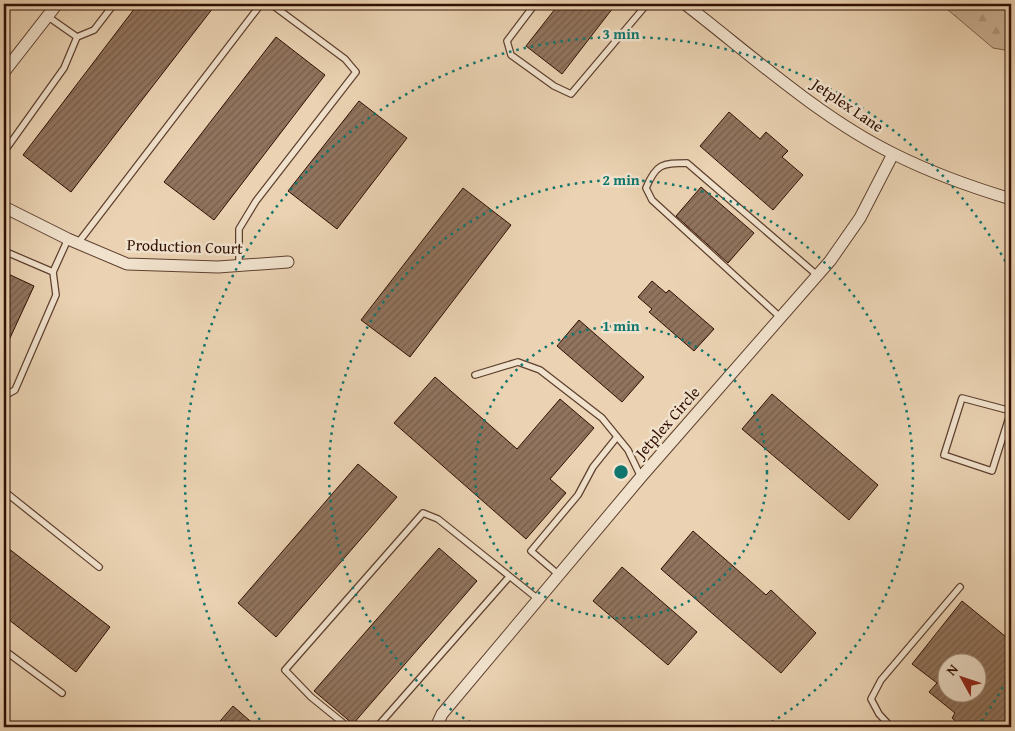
<svg xmlns="http://www.w3.org/2000/svg" width="1015" height="731" viewBox="0 0 1015 731" font-family="'Gentium Book Plus',serif">
<style>
.forest{fill:url(#forest-firs);stroke:#7d604b}
.building{fill:url(#building-hatch);stroke:#300f02;fill-rule:evenodd}
.lines{fill:none;stroke-linecap:round;stroke-linejoin:round}
.lane-casing{stroke:#5e402e;stroke-width:8}
.street-casing{stroke:#5e402e;stroke-width:13}
.lane{stroke:#f1e2cd;stroke-width:5.5}
.street{stroke:#f1e2cd;stroke-width:11}
.ring{fill:none;stroke:#0f766e;stroke-width:2.5;stroke-dasharray:2.5 5}
.labels{text-anchor:middle;dominant-baseline:central;stroke-width:5;stroke-linejoin:round;paint-order:stroke}
.street-label{font-size:16px;fill:#300f02;stroke:#f1e2cd}
.centre{fill:#0f766e;stroke:#f1e2cd;stroke-width:2.5}
.ring-label{font-size:15px;text-anchor:middle;font-weight:bold;fill:#0f766e;stroke:#f1e2cd;stroke-width:5;stroke-linejoin:round;paint-order:stroke}
</style>
<defs>
<pattern id="forest-firs" width="22" height="20" patternUnits="userSpaceOnUse" patternTransform="scale(1.25)"><rect width="22" height="20" fill="#cab194"/><path d="M5 1l3.5 6h-7zM16 11l3.5 6h-7z" fill="#ae977e"/></pattern>
<pattern id="building-hatch" width="6" height="6" patternUnits="userSpaceOnUse" patternTransform="scale(1.25)"><rect width="6" height="6" fill="#91745e"/><path d="M-1 1l2-2M0 6l6-6M5 7l2-2" fill="none" stroke="#775e4b"/></pattern>
</defs>
<rect width="100%" height="100%" fill="#ead2b2"/>
<filter id="stains"><feTurbulence type="fractalNoise" baseFrequency=".004" numOctaves="4"/><feColorMatrix values="0 0 0 0 .2 0 0 0 0 .09 0 0 0 0 .02 0 0 0 .5 -.17"/></filter>
<radialGradient id="worn" r=".72"><stop offset=".6" stop-color="#630" stop-opacity="0"/><stop offset="1" stop-color="#630" stop-opacity=".3"/></radialGradient>
<polygon class="forest" points="941,4 1011,4 1011,51 993,48"/>
<g class="building">
<polygon points="138,4 216,4 71,192 23,155"/>
<polygon points="559,4 616,4 562,74 526,46"/>
<polygon points="276,37 325,75 214,220 164,182"/>
<polygon points="359,101 407,138 337,229 288,191"/>
<polygon points="729,112 760,139 766,132 788,151 782,157 803,175 773,210 700,146"/>
<polygon points="701,187 754,233 728,263 676,216"/>
<polygon points="463,188 511,225 410,357 361,320"/>
<polygon points="4,272 34,286 4,351"/>
<polygon points="652,281 666,293 669,290 714,329 694,351 649,312 652,309 638,297"/>
<polygon points="579,320 644,377 622,402 557,346"/>
<polygon points="435,377 517,449 560,399 594,428 550,479 566,493 526,539 394,423"/>
<polygon points="772,394 878,485 849,520 742,429"/>
<polygon points="358,464 397,497 276,637 238,603"/>
<polygon points="693,531 766,595 771,590 816,633 781,673 661,569"/>
<polygon points="4,545 110,627 76,672 4,616"/>
<polygon points="439,548 477,581 353,724 314,691"/>
<polygon points="622,567 697,632 668,665 593,601"/>
<path d="M962,601L1011,641V727H990L982,721L978,727H963L952,718L955,713L929,692L937,683L912,664ZM948,664H978V694H948Z"/>
<polygon points="233,706 257,727 215,727"/>
</g>
<g class="lines">
<defs>
<g id="lane">
<polyline points="535,4 507,41 511,55 554,86 571,94 647,4"/>
<polyline points="47,16 77,37"/>
<polyline points="4,152 64,68 77,37 94,30 114,4"/>
<polyline points="78,243 261,4"/>
<polyline points="4,251 53,272"/>
<polyline points="239,266 239,229 256,201 356,72 345,59 271,4"/>
<path d="M780,317L652,200L646,188C656,164 662,163 687,163L817,275"/>
<polyline points="475,375 518,362 540,370 602,418 628,450 641,477"/>
<polyline points="4,396 15,390 56,295 53,272 68,239"/>
<polygon points="962,398 1011,411 992,471 944,455"/>
<polyline points="4,491 99,567"/>
<polyline points="559,575 531,551 578,495 593,467 617,437"/>
<polyline points="4,650 62,693"/>
<polyline points="348,727 311,697 285,670 423,513 438,519 538,599"/>
<polyline points="377,727 509,577"/>
<polyline points="891,727 879,714 871,699 881,680 960,587"/>
</g>
<g id="street">
<path d="M685,4C750,54 820,118 894,154C932,173 971,187 1011,199"/>
<polyline points="4,72 57,4"/>
<polyline points="4,207 68,239 127,264 218,267 288,262"/>
<polyline points="436,727 442,714 641,477 830,261 860,218 893,154"/>
</g>
</defs>
<use href="#lane" class="lane-casing"/>
<use href="#street" class="street-casing"/>
<use href="#lane" class="lane"/>
<use href="#street" class="street"/>
</g>
<g class="ring">
<circle cx="621" cy="472" r="146"/>
<path d="M477 726A292 292 0 1 1 765 726"/>
<path d="M1010 674A438 438 0 0 1 978 726M264 726A438 438 0 1 1 1010 270"/>
</g>
<g class="labels">
<g class="street-label">
<text transform="translate(848 105) rotate(34)">Jetplex Lane</text>
<text transform="translate(185 246) rotate(2)">Production Court</text>
<text transform="translate(667 422) rotate(-49)">Jetplex Circle</text>
</g>
</g>
<circle cx="621" cy="472" r="8" class="centre"/>
<g class="ring-label">
<text x="621" y="39">3 min</text>
<text x="621" y="185">2 min</text>
<text x="621" y="331">1 min</text>
</g>
<rect width="1015" height="731" fill="none" stroke="#ead2b2" stroke-width="20"/>
<rect x="5" y="5" width="1005" height="721" fill="none" stroke="#300f02" stroke-width="2.5"/>
<rect x="10" y="10" width="995" height="711" fill="none" stroke="#300f02"/>
<g transform="translate(962 678) rotate(310)"><circle r="24" fill="#f1e2cd" stroke="#a48e7c"/>
<path d="M0-4L9 19L0 12L-9 19Z" fill="#8f2418"/>
<text y="-8" font-size="14" font-weight="bold" text-anchor="middle" fill="#300f02">N</text>
</g>
<rect width="100%" height="100%" filter="url(#stains)"/>
<rect width="100%" height="100%" fill="url(#worn)"/>
</svg>
